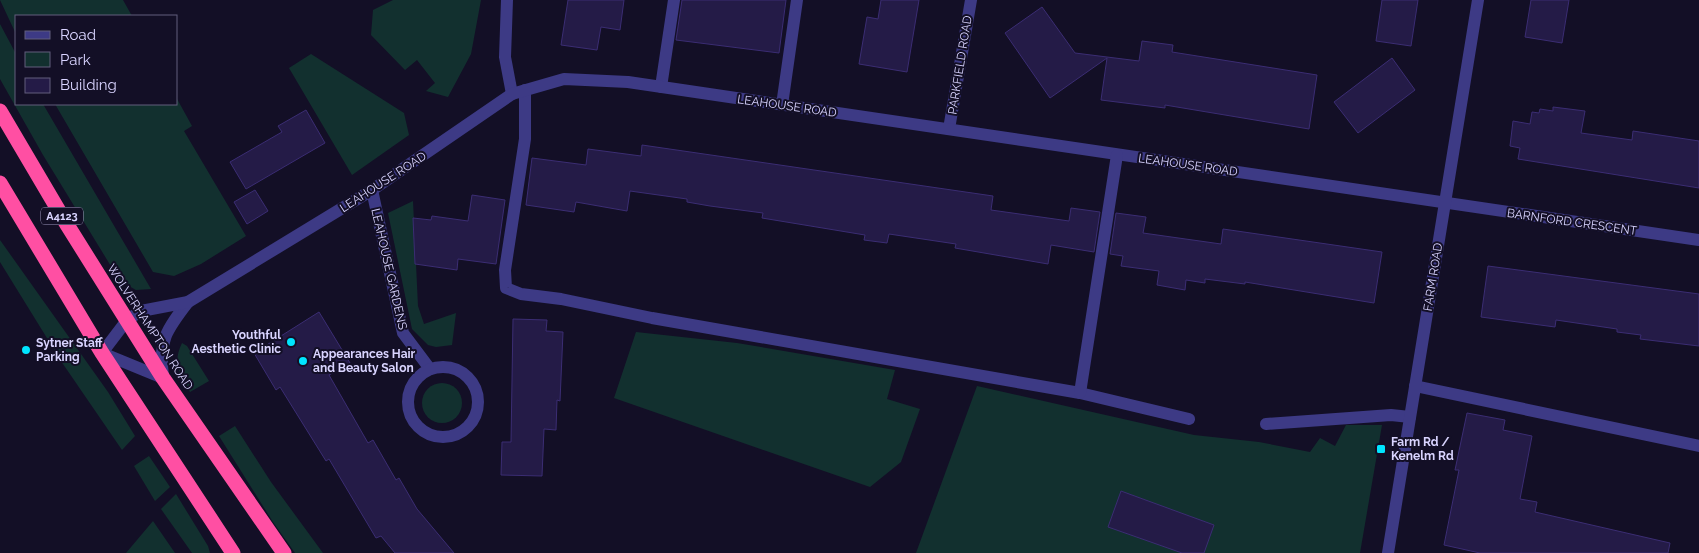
<svg xmlns="http://www.w3.org/2000/svg" width="1699" height="553" viewBox="0 0 1699 553" font-family="Raleway,sans-serif">
<style>
.green{fill:#12302f}
.building{fill:#241b47;stroke:#3b2d73}
.lines{fill:none;stroke-linecap:round;stroke-linejoin:round}
.minor{stroke:#3d3a85;stroke-width:12}
.highway{stroke:#ff4fa3;stroke-width:15}
.poi-dot{fill:#00e5ff;stroke:#130f26;stroke-width:2}
.labels{text-anchor:middle;dominant-baseline:central;stroke-width:4;stroke-linejoin:round;paint-order:stroke}
.shield{fill:#130f26;stroke:#9e99be;stroke-width:1}
.shield-label{font-size:11px;font-weight:bold;fill:#d9d4ff}
.street-label{font-size:12px;fill:#d9d4ff;stroke:#130f26}
.poi-label{font-size:12px;font-weight:bold;fill:#d9d4ff;stroke:#130f26;text-anchor:start}
</style>
<rect width="100%" height="100%" fill="#130f26"/>
<g class="green">
<polygon points="0,0 123,0 132,16 16,16 16,34"/>
<polygon points="393,0 481,0 471,54 448,97 426,91 435,83 417,60 405,70 371,35 373,10"/>
<polygon points="0,24 16,54 16,104 43,104 151,289 136,290 120,281 43,155 0,79"/>
<polygon points="311,54 404,113 409,135 352,175 289,68"/>
<polygon points="176,97 192,126 184,131 246,236 201,264 174,276 153,272 55,104 176,104"/>
<polygon points="413,201 418,306 424,324 456,313 452,345 436,347 428,345 412,329 388,213"/>
<polygon points="0,240 108,392 135,436 122,450 63,364 0,262"/>
<polygon points="636,332 737,343 895,370 887,399 920,409 901,462 870,487 614,398"/>
<path d="M182,343L187,346L209,381L190,392C180,375 172,363 182,343Z"/>
<circle cx="442" cy="403" r="20"/>
<polygon points="977,386 1194,435 1259,442 1310,452 1320,438 1335,446 1346,425 1382,425 1360,553 916,553"/>
<polygon points="235,426 271,482 323,553 295,553 273,522 219,436"/>
<polygon points="149,456 170,487 155,501 134,466"/>
<polygon points="176,494 208,546 210,553 192,553 161,509"/>
<polygon points="153,521 175,553 126,553"/>
</g>
<g class="building">
<polygon points="568,0 624,0 620,30 601,27 597,50 561,45"/>
<polygon points="682,0 786,0 779,53 676,40"/>
<polygon points="881,0 919,0 907,72 859,64 867,17 878,19"/>
<polygon points="1382,0 1418,0 1411,46 1376,41"/>
<polygon points="1531,0 1569,0 1562,43 1525,37"/>
<polygon points="1042,7 1075,53 1139,61 1142,41 1173,45 1172,52 1317,75 1309,129 1165,105 1165,108 1101,100 1107,58 1050,98 1005,33"/>
<polygon points="1392,58 1415,90 1358,133 1334,102"/>
<polygon points="1553,107 1585,111 1581,133 1632,140 1633,131 1699,141 1699,188 1518,159 1520,148 1510,146 1513,121 1530,124 1532,112 1539,113 1540,109 1553,111"/>
<polygon points="306,110 325,143 246,189 230,162 282,132 278,126"/>
<polygon points="642,145 993,196 991,210 1069,221 1071,208 1100,212 1094,252 1051,245 1048,264 955,248 956,244 889,234 887,243 864,240 865,235 762,218 763,213 710,206 687,202 687,199 630,191 627,211 576,202 574,212 526,205 532,158 586,165 588,149 641,156"/>
<polygon points="255,190 268,211 247,224 234,202"/>
<polygon points="472,195 505,200 496,264 458,259 457,270 415,264 413,218 431,220 432,216 468,221"/>
<polygon points="1116,213 1146,217 1143,233 1221,244 1223,229 1382,252 1374,303 1245,282 1245,284 1205,279 1205,283 1186,280 1185,290 1157,285 1159,271 1121,266 1123,256 1110,254"/>
<polygon points="1488,266 1699,294 1699,346 1640,339 1641,335 1617,332 1617,329 1556,320 1555,327 1481,317"/>
<polygon points="319,312 350,363 329,375 368,443 373,440 396,480 399,478 417,509 454,553 395,553 381,536 376,538 329,459 326,461 280,387 276,390 254,353"/>
<polygon points="513,319 547,320 546,331 563,332 560,401 557,400 556,430 544,429 542,476 501,475 502,442 511,442"/>
<polygon points="1467,413 1505,420 1503,430 1532,436 1520,499 1537,502 1535,512 1670,543 1668,553 1480,553 1444,545 1459,470 1455,470"/>
<polygon points="1121,491 1214,525 1204,553 1182,553 1108,527"/>
</g>
<g class="lines">
<g class="minor">
<polyline points="507,0 505,57 512,94"/>
<polyline points="661,87 674,0"/>
<polyline points="525,90 525,139 505,270 506,288 521,294 561,299 652,318 1080,393 1189,419"/>
<polyline points="782,105 797,0"/>
<polyline points="949,129 971,0"/>
<polyline points="372,190 403,333 430,369"/>
<circle cx="443" cy="402" r="35"/>
<path d="M163,376C158,341 167,329 188,302"/>
<polyline points="163,378 102,353 127,320 141,311 188,302 372,190 512,94 564,79 628,82 1699,240"/>
<polyline points="1415,386 1699,446"/>
<polyline points="1080,393 1117,155"/>
<polyline points="1266,424 1391,415 1410,417"/>
<polyline points="1388,553 1478,0"/>
</g>
<g class="highway">
<polyline points="0,111 66,223 163,378 284,553"/>
<polyline points="0,183 102,353 233,553"/>
</g>
</g>
<g class="poi-dot">
<circle cx="291" cy="342" r="5"/>
<circle cx="26" cy="350" r="5"/>
<circle cx="303" cy="361" r="5"/>
<rect x="1376" y="444" width="10" height="10" rx="2.5"/>
</g>
<g class="labels">
<rect class="shield" x="41" y="207.5" width="42" height="17" rx="4"/>
<g class="shield-label">
<text x="62" y="216">A4123</text>
</g>
<g class="street-label">
<text transform="translate(960 65) rotate(-81)">PARKFIELD ROAD</text>
<text transform="translate(787 106) rotate(8)">LEAHOUSE ROAD</text>
<text transform="translate(1188 165) rotate(8)">LEAHOUSE ROAD</text>
<text transform="translate(383 182) rotate(-33)">LEAHOUSE ROAD</text>
<text transform="translate(1572 222) rotate(8)">BARNFORD CRESCENT</text>
<text transform="translate(389 269) rotate(77)">LEAHOUSE GARDENS</text>
<text transform="translate(1433 277) rotate(-81)">FARM ROAD</text>
<text transform="translate(150 327) rotate(57)">WOLVERHAMPTON ROAD</text>
</g>
<g class="poi-label">
<text x="281" y="335" text-anchor="end">Youthful<tspan x="281" dy="14">Aesthetic Clinic</tspan></text>
<text x="36" y="343">Sytner Staff<tspan x="36" dy="14">Parking</tspan></text>
<text x="313" y="354">Appearances Hair<tspan x="313" dy="14">and Beauty Salon</tspan></text>
<text x="1391" y="442">Farm Rd /<tspan x="1391" dy="14">Kenelm Rd</tspan></text>
</g>
</g>
<rect x="15" y="15" width="162" height="90" fill="#130f26" stroke="#625e7d"/>
<rect x="25" y="31" width="25" height="8" fill="#3d3a85" stroke="#625e7d"/>
<text x="60" y="40" font-size="15" fill="#d9d4ff">Road</text>
<rect x="25" y="52" width="25" height="15" fill="#12302f" stroke="#625e7d"/>
<text x="60" y="65" font-size="15" fill="#d9d4ff">Park</text>
<rect x="25" y="78" width="25" height="15" fill="#241b47" stroke="#625e7d"/>
<text x="60" y="90" font-size="15" fill="#d9d4ff">Building</text>
</svg>
